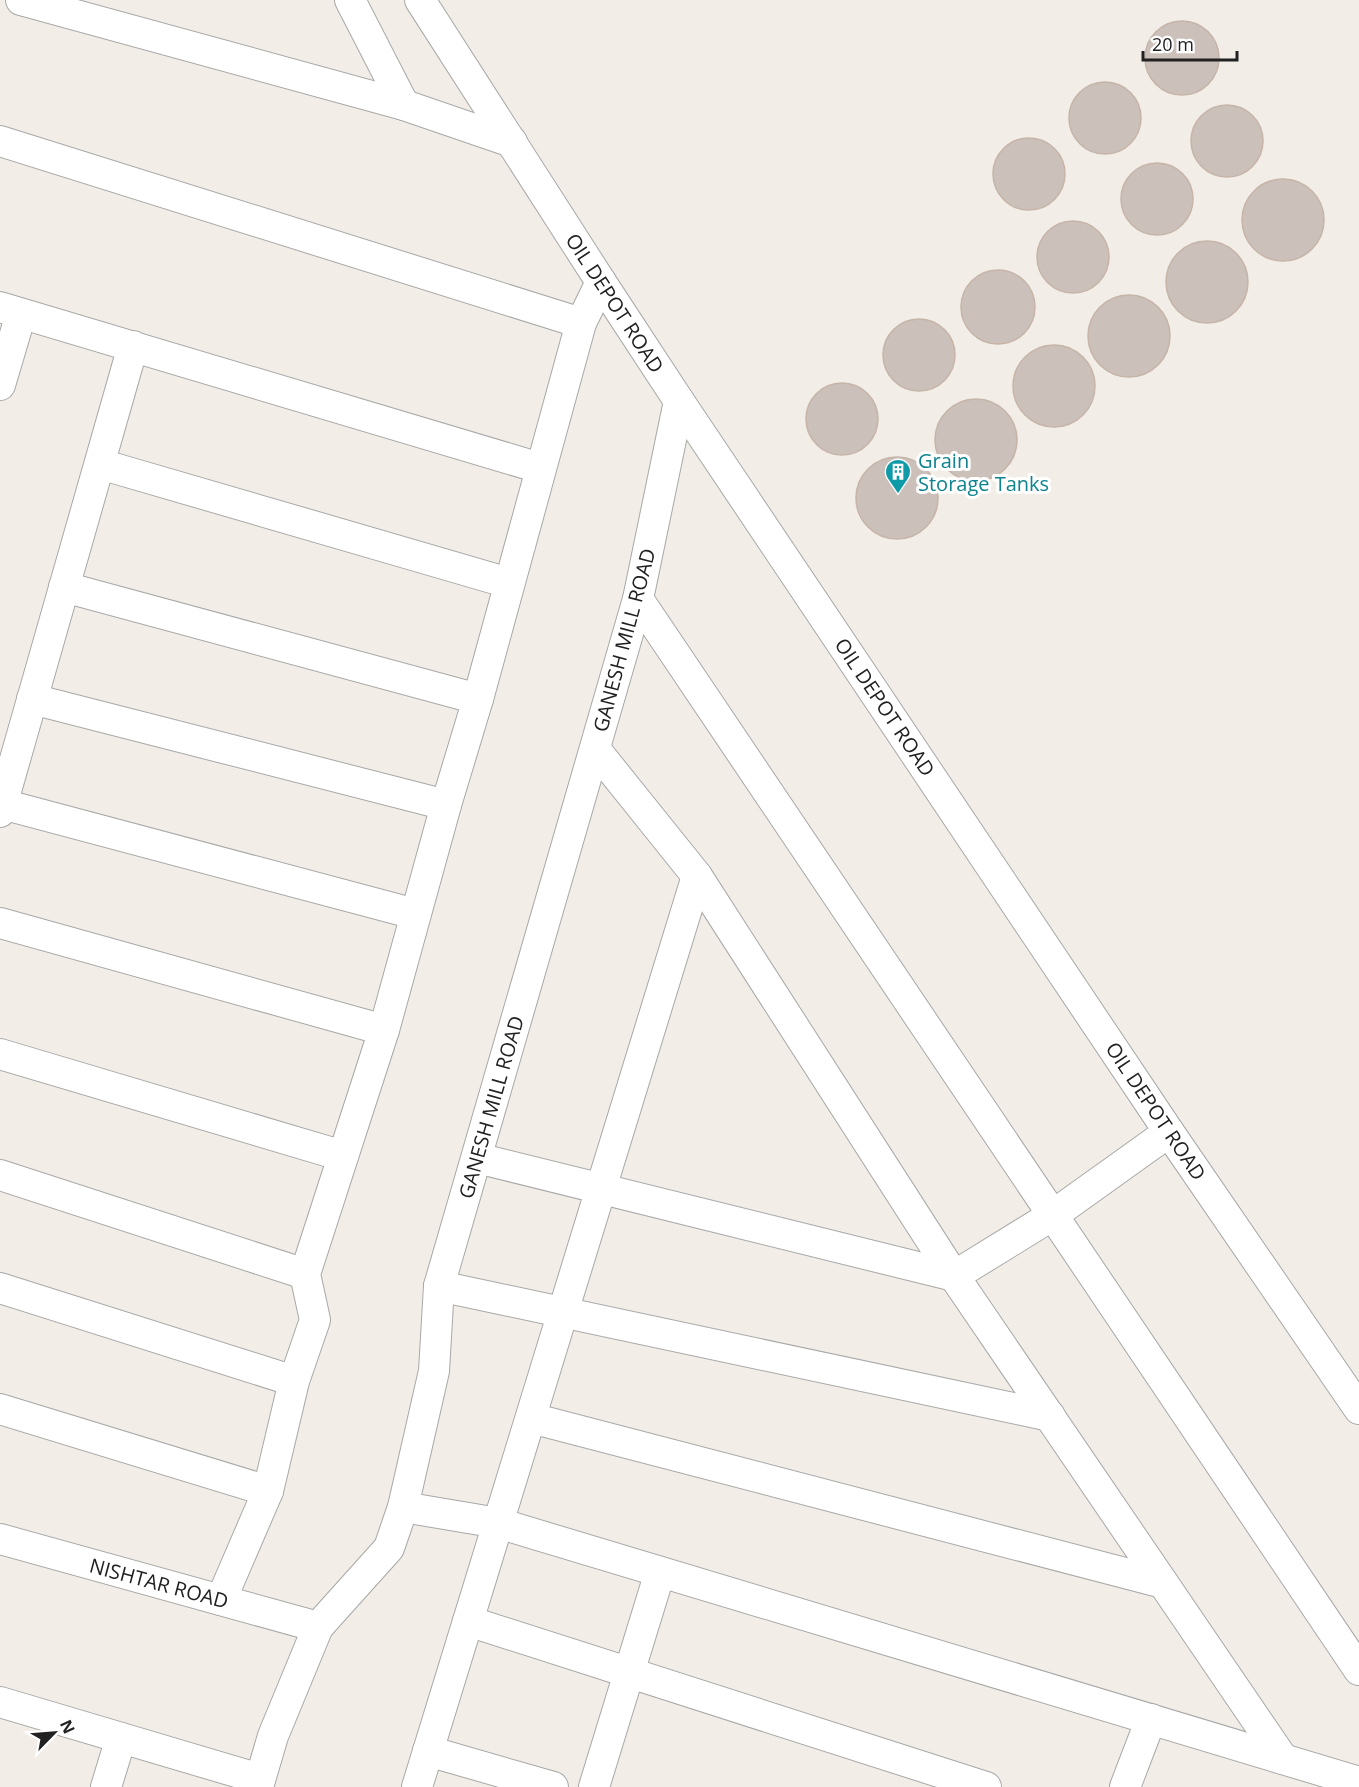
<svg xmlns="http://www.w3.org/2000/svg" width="1359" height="1787" viewBox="0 0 1359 1787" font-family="'Open Sans',sans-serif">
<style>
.building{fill:#cbc0ba;stroke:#c6b4a8;stroke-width:1.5}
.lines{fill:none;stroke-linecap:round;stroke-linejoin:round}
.minor-casing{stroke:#a8a8a8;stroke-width:32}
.minor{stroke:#fff;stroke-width:30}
.labels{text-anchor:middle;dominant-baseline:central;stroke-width:6;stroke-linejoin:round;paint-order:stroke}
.street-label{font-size:20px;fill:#212121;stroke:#fff}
.culture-label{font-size:20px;fill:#0d838f;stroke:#fff;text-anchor:start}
</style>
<rect width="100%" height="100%" fill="#f2eee7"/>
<g class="building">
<circle cx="1182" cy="58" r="37"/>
<circle cx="1105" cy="118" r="36"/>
<circle cx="1227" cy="141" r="36"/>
<circle cx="1029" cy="174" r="36"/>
<circle cx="1157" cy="199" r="36"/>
<circle cx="1283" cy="220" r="41"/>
<circle cx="1073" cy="257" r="36"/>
<circle cx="1207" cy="282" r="41"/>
<circle cx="998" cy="307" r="37"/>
<circle cx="1129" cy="336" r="41"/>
<circle cx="919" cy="355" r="36"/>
<circle cx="1054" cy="386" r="41"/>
<circle cx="842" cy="419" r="36"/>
<circle cx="976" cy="440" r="41"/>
<circle cx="897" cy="498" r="41"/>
</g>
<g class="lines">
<defs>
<g id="minor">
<polyline points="21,0 404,105 512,142"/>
<polyline points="350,0 404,105"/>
<polyline points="420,0 601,282 679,401 1169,1132 1359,1409"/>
<polyline points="0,141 581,323"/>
<polyline points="0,307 540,468"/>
<polyline points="0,385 21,314"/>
<polyline points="100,464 509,583"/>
<polyline points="64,587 478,699"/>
<polyline points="638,599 1359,1670"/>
<polyline points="32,699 446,805"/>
<polyline points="595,749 697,876 954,1276 1283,1759"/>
<polyline points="2,804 415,914"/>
<polyline points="0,812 133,346"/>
<polyline points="0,923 384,1030"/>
<polyline points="0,1054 343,1156"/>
<polyline points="477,1158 954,1276 1053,1215 1169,1132"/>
<polyline points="0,1175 305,1274"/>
<polyline points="439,1286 1050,1416"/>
<polyline points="0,1288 294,1381"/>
<polyline points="0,1409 268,1491"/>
<polyline points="531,1418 1163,1583"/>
<polyline points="403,1507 498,1523 1359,1782"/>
<polyline points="0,1539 318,1627"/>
<polyline points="221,1600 268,1491 294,1381 315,1320 305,1274 384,1030 446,805 478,699 581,323 601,282"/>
<polyline points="468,1621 986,1787"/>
<polyline points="0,1702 260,1779"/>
<polyline points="428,1751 553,1787"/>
<polyline points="106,1787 121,1738"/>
<polyline points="258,1787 273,1736 318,1627 389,1548 403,1507 434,1371 439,1286 638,599 679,401"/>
<polyline points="417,1787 697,876"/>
<polyline points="594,1787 660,1572"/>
<polyline points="1125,1787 1151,1719"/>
</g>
</defs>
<use href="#minor" class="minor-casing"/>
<use href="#minor" class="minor"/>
</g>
<defs>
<symbol id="building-pin" viewBox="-11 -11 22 30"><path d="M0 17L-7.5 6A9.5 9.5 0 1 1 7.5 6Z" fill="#0f9aa8" stroke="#fff"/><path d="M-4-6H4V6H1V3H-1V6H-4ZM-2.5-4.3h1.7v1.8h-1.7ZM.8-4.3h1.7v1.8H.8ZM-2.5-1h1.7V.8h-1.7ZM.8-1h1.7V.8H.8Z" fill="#fff"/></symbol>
</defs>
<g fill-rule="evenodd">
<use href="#building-pin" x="883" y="457" width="30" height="40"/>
</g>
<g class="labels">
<g class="street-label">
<text transform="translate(615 303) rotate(57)">OIL DEPOT ROAD</text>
<text transform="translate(624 640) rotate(-75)">GANESH MILL ROAD</text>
<text transform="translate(885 707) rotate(56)">OIL DEPOT ROAD</text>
<text transform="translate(491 1107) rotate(-74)">GANESH MILL ROAD</text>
<text transform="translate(1156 1111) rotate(56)">OIL DEPOT ROAD</text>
<text transform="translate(159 1583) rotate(15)">NISHTAR ROAD</text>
</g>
<g class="culture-label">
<text x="918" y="460">Grain<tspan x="918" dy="23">Storage Tanks</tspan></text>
</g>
</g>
<g transform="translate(54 1733) rotate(65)" stroke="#ffffff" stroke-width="4.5" paint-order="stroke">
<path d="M0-4.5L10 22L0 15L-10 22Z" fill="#212121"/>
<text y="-9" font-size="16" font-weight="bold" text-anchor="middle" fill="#212121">N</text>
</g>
<path d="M1143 51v9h94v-9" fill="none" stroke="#212121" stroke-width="3"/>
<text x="1152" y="51" font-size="18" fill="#212121" stroke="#ffffff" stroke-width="4.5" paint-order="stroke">20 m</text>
</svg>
